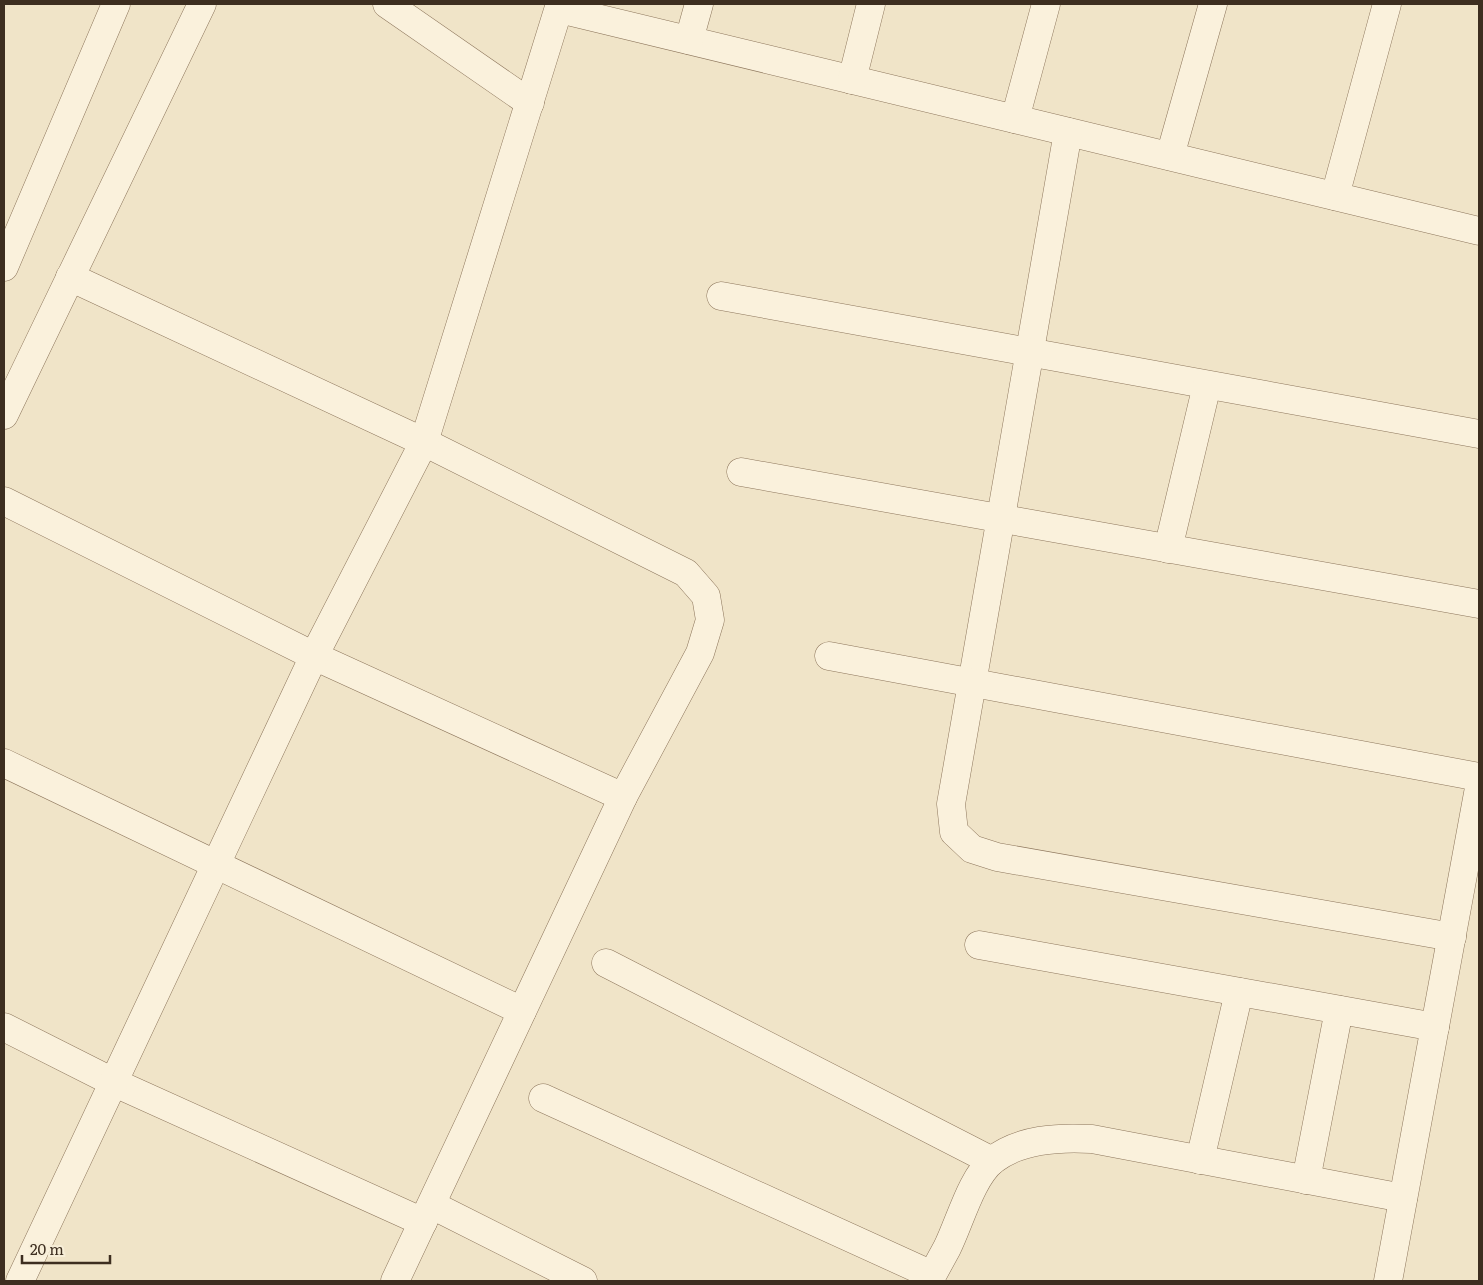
<svg xmlns="http://www.w3.org/2000/svg" width="1483" height="1285" viewBox="0 0 1483 1285" font-family="Literata,serif">
<style>
.lines{fill:none;stroke-linecap:round;stroke-linejoin:round}
.minor-casing{stroke:#8d765c;stroke-width:29}
.minor{stroke:#faf1dc;stroke-width:28}
</style>
<rect width="100%" height="100%" fill="#f0e4c8"/>
<g class="lines">
<defs>
<g id="minor">
<polyline points="387,4 530,103"/>
<polyline points="559,9 1479,231"/>
<polyline points="689,40 699,4"/>
<polyline points="852,80 871,4"/>
<polyline points="1015,119 1046,4"/>
<polyline points="1068,132 951,804 954,832 972,849 997,857 1452,937"/>
<polyline points="1170,156 1213,4"/>
<polyline points="1335,196 1387,4"/>
<polyline points="4,267 116,4"/>
<polyline points="70,277 424,442 686,573 706,596 710,620 700,653 623,797 395,1281"/>
<polyline points="721,296 1479,434"/>
<polyline points="4,415 202,4"/>
<polyline points="741,472 1479,604"/>
<polyline points="4,501 314,656 623,797"/>
<polyline points="1168,549 1207,385"/>
<polyline points="829,656 1479,777"/>
<polyline points="4,763 522,1011"/>
<polyline points="979,945 1435,1027"/>
<polyline points="606,963 992,1161"/>
<polyline points="4,1027 115,1083 423,1222"/>
<polyline points="543,1098 932,1275"/>
<polyline points="1200,1160 1239,992"/>
<polyline points="1306,1180 1339,1010"/>
<polyline points="432,1205 583,1281"/>
<polyline points="20,1281 314,656 424,442 560,4"/>
<path d="M929,1281C935,1270 941,1259 947,1248C960,1222 971,1178 993,1160C1020,1139 1058,1137 1092,1139L1403,1198"/>
<polyline points="1388,1281 1479,788"/>
</g>
</defs>
<use href="#minor" class="minor-casing"/>
<use href="#minor" class="minor"/>
</g>
<rect width="1483" height="1285" fill="none" stroke="#3d2e20" stroke-width="10"/>
<path d="M22 1255v8h88v-8" fill="none" stroke="#3d2e20" stroke-width="2.5"/>
<text x="30" y="1255" font-size="15" fill="#3d2e20" stroke="#f7eed8" stroke-width="4" paint-order="stroke">20 m</text>
</svg>
